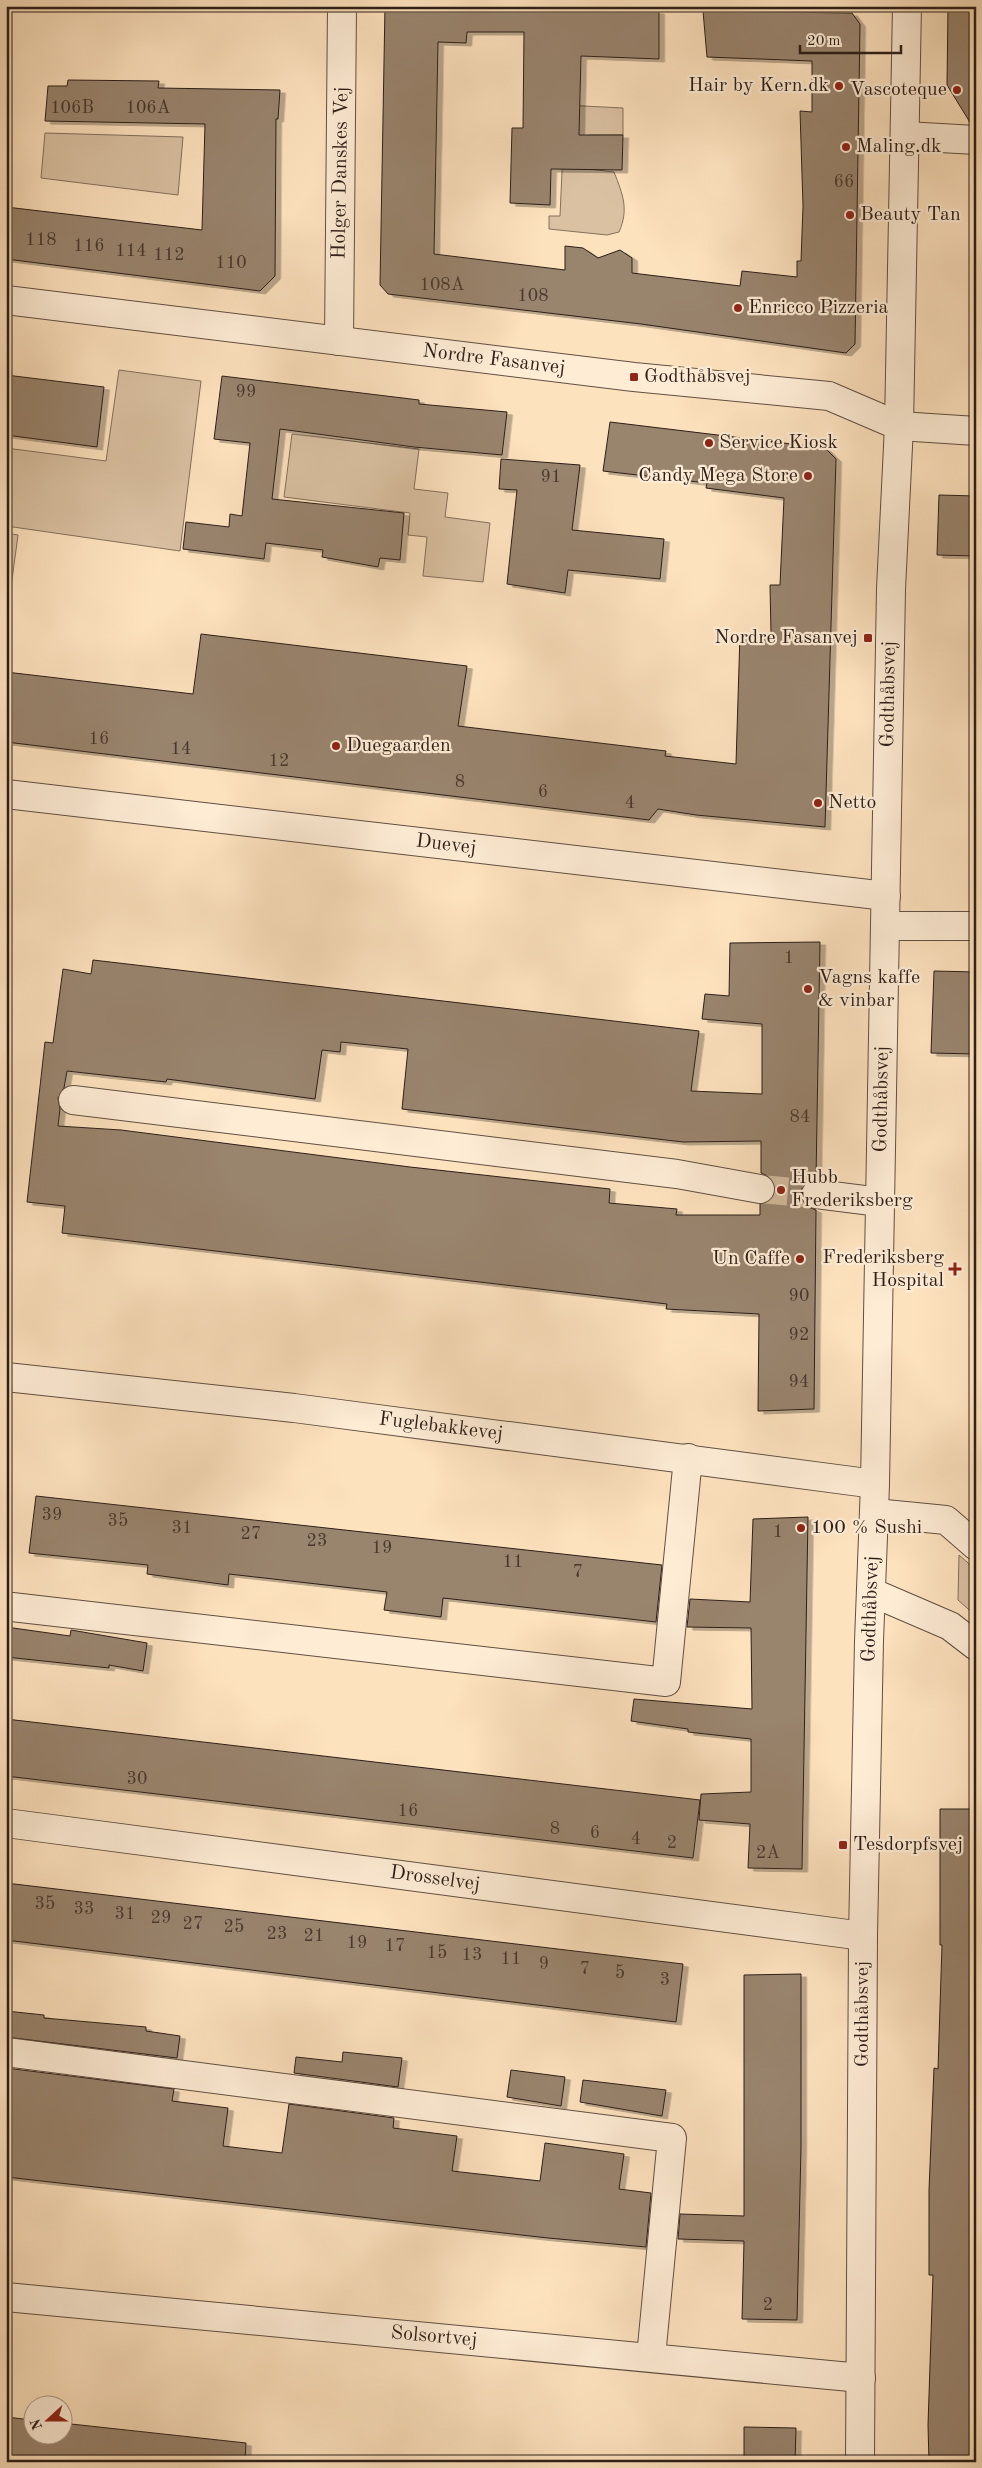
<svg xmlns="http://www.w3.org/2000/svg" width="982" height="2468" viewBox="0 0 982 2468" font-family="'Old Standard TT',serif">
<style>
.green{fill:#dac1a2;stroke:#84705d}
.building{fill:#99846e;stroke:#2d1e18;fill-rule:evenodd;filter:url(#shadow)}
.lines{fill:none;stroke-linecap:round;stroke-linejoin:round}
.minor-tunnel{stroke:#d3bb9d;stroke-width:28;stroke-dasharray:28 14;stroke-linecap:butt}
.minor-casing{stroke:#614f42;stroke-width:30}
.minor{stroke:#feecd5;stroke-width:28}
.poi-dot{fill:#8f2418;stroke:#feecd5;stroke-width:2}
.labels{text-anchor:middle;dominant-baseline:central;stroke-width:4.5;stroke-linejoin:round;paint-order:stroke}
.number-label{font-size:18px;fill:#48382e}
.poi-label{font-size:20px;fill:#2d1e18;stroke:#feecd5;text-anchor:start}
.street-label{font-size:20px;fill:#2d1e18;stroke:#feecd5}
</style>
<defs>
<filter id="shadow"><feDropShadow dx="5.5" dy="3" stdDeviation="0" flood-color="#0004"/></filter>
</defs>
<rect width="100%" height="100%" fill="#fde2be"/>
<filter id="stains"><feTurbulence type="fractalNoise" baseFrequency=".004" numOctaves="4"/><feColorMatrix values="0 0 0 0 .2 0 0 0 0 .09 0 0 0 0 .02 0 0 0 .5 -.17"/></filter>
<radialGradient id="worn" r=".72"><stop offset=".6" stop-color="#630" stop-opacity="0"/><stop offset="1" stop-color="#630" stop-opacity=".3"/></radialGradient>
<g class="green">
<path d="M565,105L623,108V135H589V169L614,172C623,195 629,209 619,232L607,235L549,229V216H560Z"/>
<polygon points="45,133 183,137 178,195 41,178"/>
<polygon points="119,370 201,381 180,551 6,526 6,448 106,461"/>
<polygon points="292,434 419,449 414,489 448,493 445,517 490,523 483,582 423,576 427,537 408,535 410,513 284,497"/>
<polygon points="6,533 18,535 8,610 6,610"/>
<polygon points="959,1555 976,1570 976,1616 958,1600"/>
</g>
<g class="building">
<polygon points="385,6 582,6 582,10 659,11 659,59 581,56 579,135 623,135 622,170 551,169 550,205 510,203 512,128 523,128 524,32 467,32 466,43 438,42 434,254 565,270 565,246 583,248 598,258 620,250 632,258 632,273 740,286 742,271 797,277 797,261 801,261 803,206 800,111 812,112 812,61 707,57 703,11 852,13 860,24 855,344 846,353 641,324 388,294 380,285"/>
<polygon points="948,6 976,6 976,124 971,124 947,85"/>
<polygon points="68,80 159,81 158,88 280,90 278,119 276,119 275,276 260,291 6,259 6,207 202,230 205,124 45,121 48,86 67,86"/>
<polygon points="6,375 104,387 97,447 6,435"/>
<polygon points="222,376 419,400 419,404 507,412 502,455 414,447 280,429 272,499 404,513 400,560 380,558 378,567 322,557 323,550 266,543 264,559 183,549 186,522 229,527 230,514 242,516 250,443 214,439"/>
<polygon points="610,422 825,448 836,459 825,827 696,815 658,809 649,820 6,742 6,672 193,694 201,634 467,666 458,726 666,751 665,756 736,764 740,634 771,634 770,585 780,585 784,498 706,488 707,483 603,471"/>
<polygon points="501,459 580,465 572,530 664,539 660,579 568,570 565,593 507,584 517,490 499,489"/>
<polygon points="939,495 976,496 976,556 937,555"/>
<path d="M820,942L816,1179L804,1184L800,1193L802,1200L806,1206L816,1210L814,1409L758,1411L759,1314L666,1309L667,1304L62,1233L65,1206L27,1202L45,1042L53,1043L63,969L91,974L93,960L699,1031L691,1091L762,1094V1024L702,1019L705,994L729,996L730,943ZM341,1042L408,1049L402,1109L683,1142L761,1141V1173L770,1177L775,1184V1192L772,1199L760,1204V1215H676L677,1209L609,1203L610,1189L410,1167L121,1130L58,1126L60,1109L58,1098L64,1088L67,1071L166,1082L167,1079L315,1099L322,1050L340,1052Z"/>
<polygon points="934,971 976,972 976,1054 931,1053"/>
<polygon points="36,1496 662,1565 656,1622 443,1598 441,1617 384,1610 387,1592 229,1574 228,1585 147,1574 148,1565 29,1553"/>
<polygon points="808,1517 802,1869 748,1868 750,1824 699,1820 701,1794 751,1792 751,1739 688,1732 688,1729 631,1721 634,1699 752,1709 751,1628 687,1627 690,1599 750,1602 753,1519"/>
<polygon points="6,1627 70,1636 71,1630 147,1643 143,1671 109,1665 109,1668 6,1657"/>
<polygon points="6,1719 700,1800 693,1858 6,1776"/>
<polygon points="940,1809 976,1809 976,2462 929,2462 928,2425 933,2275 929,2275 929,2190 934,2068 938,2069 942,1945 940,1945"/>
<polygon points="6,1883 683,1964 676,2022 6,1940"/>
<polygon points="801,1974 801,2148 797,2320 742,2319 744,2241 678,2239 680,2214 744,2216 744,1975"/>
<polygon points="6,2011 44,2015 44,2018 146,2027 146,2031 180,2036 177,2058 6,2037"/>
<polygon points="343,2052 402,2058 398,2087 294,2073 296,2057 342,2062"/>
<polygon points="6,2068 174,2089 172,2101 228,2108 223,2146 282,2153 289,2104 394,2118 393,2128 457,2136 452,2171 540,2181 545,2143 624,2154 619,2189 651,2193 646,2247 548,2238 6,2177"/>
<polygon points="511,2070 565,2077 561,2106 507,2097"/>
<polygon points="583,2080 666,2090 662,2116 580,2102"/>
<polygon points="6,2417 32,2420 32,2436 62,2436 62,2423 246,2443 245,2462 6,2462"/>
<polygon points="744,2427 796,2428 795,2462 744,2462"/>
</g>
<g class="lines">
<polyline class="minor-tunnel" points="760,1189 816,1194"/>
<defs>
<g id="minor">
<polyline points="905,136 976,140"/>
<polyline points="6,300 634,377 829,396 899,426 976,431"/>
<polyline points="339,341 342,6"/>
<polyline points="6,794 886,896"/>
<polyline points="885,926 976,926"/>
<polyline points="73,1100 677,1174 760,1189"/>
<polyline points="816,1194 880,1202"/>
<polyline points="6,1377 294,1408 875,1484"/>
<polyline points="875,1513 946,1520 976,1546"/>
<polyline points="871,1592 950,1626 976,1646"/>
<polyline points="12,1607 666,1682 688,1458"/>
<polyline points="6,1823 863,1936"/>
<polyline points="6,2052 672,2138 651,2357"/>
<polyline points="6,2297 861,2378"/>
<polyline points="860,2462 863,1936 869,1641 875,1484 891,589 899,426 907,6"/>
</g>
</defs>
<use href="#minor" class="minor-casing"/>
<use href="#minor" class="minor"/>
</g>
<g class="poi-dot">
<circle cx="839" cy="86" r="5"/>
<circle cx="957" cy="90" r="5"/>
<circle cx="846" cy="147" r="5"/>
<circle cx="850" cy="215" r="5"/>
<circle cx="738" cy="308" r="5"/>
<rect x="629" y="372" width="10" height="10" rx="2.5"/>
<circle cx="709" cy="443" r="5"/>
<circle cx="808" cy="476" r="5"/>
<rect x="863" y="633" width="10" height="10" rx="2.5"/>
<circle cx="336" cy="746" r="5"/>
<circle cx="818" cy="803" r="5"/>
<circle cx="808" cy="989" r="5"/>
<circle cx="781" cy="1190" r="5"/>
<circle cx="800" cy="1259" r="5"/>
<path d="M952.5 1261.5h5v5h5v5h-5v5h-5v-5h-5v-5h5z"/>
<circle cx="801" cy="1528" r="5"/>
<rect x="838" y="1840" width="10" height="10" rx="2.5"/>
</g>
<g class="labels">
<g class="number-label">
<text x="72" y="108">106B</text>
<text x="148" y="108">106A</text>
<text x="844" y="182">66</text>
<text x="41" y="240">118</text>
<text x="89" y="246">116</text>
<text x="131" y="251">114</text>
<text x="169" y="255">112</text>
<text x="231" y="263">110</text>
<text x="442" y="285">108A</text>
<text x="533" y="296">108</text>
<text x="246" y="392">99</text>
<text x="551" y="477">91</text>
<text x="99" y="739">16</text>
<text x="181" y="749">14</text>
<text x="279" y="761">12</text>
<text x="460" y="782">8</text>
<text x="543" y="792">6</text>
<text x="630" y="803">4</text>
<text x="789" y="958">1</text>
<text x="800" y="1117">84</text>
<text x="799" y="1296">90</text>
<text x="799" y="1335">92</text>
<text x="799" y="1382">94</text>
<text x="52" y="1515">39</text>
<text x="118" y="1521">35</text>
<text x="182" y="1528">31</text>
<text x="778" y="1532">1</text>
<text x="251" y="1534">27</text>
<text x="317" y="1541">23</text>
<text x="382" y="1548">19</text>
<text x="513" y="1562">11</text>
<text x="578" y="1572">7</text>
<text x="137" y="1779">30</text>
<text x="408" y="1811">16</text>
<text x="555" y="1829">8</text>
<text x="595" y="1833">6</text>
<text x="636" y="1839">4</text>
<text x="672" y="1843">2</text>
<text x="768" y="1853">2A</text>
<text x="45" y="1904">35</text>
<text x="84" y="1909">33</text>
<text x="125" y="1914">31</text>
<text x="161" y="1918">29</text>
<text x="193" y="1924">27</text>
<text x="234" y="1927">25</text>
<text x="277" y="1934">23</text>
<text x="314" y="1936">21</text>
<text x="357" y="1943">19</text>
<text x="395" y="1946">17</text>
<text x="437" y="1953">15</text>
<text x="472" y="1955">13</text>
<text x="511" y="1959">11</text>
<text x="544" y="1964">9</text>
<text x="585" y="1969">7</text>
<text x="620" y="1973">5</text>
<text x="665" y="1980">3</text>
<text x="768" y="2305">2</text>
</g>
<g class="poi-label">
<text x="829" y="86" text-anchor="end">Hair by Kern.dk</text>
<text x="947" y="90" text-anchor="end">Vascoteque</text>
<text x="856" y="147">Maling.dk</text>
<text x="860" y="215">Beauty Tan</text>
<text x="748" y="308">Enricco Pizzeria</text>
<text x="644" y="377">Godthåbsvej</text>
<text x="719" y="443">Service Kiosk</text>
<text x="798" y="476" text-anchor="end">Candy Mega Store</text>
<text x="858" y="638" text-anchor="end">Nordre Fasanvej</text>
<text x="346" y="746">Duegaarden</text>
<text x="828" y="803">Netto</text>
<text x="818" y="978">Vagns kaffe<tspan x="818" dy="23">&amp; vinbar</tspan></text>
<text x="791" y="1178">Hubb<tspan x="791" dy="23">Frederiksberg</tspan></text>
<text x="944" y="1258" text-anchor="end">Frederiksberg<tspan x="944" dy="23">Hospital</tspan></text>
<text x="790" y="1259" text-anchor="end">Un Caffe</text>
<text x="811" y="1528">100 % Sushi</text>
<text x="853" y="1845">Tesdorpfsvej</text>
</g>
<g class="street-label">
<text transform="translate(341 173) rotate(-89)">Holger Danskes Vej</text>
<text transform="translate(494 360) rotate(7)">Nordre Fasanvej</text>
<text transform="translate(889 694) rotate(-89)">Godthåbsvej</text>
<text transform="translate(446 845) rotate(7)">Duevej</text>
<text transform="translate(882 1099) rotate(-89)">Godthåbsvej</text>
<text transform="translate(441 1427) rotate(7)">Fuglebakkevej</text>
<text transform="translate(871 1609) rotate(-88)">Godthåbsvej</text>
<text transform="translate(435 1879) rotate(8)">Drosselvej</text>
<text transform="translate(863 2014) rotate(-90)">Godthåbsvej</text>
<text transform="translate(434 2337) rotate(5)">Solsortvej</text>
</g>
</g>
<rect width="982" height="2468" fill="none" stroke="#fde2be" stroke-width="25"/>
<rect x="8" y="8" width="967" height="2453" fill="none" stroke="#2d1e18" stroke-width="2.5"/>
<rect x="12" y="12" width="957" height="2443" fill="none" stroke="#2d1e18"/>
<g transform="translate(48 2420) rotate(249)"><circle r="24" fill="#feecd5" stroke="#aa9a89"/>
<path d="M0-4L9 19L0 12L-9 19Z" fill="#8f2418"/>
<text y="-8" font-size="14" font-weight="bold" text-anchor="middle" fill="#2d1e18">N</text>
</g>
<path d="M800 45v8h101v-8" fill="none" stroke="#2d1e18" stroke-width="2.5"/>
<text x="807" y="45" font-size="15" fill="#2d1e18" stroke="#feecd5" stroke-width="4" paint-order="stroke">20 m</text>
<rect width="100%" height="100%" filter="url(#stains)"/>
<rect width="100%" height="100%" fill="url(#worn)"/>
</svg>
